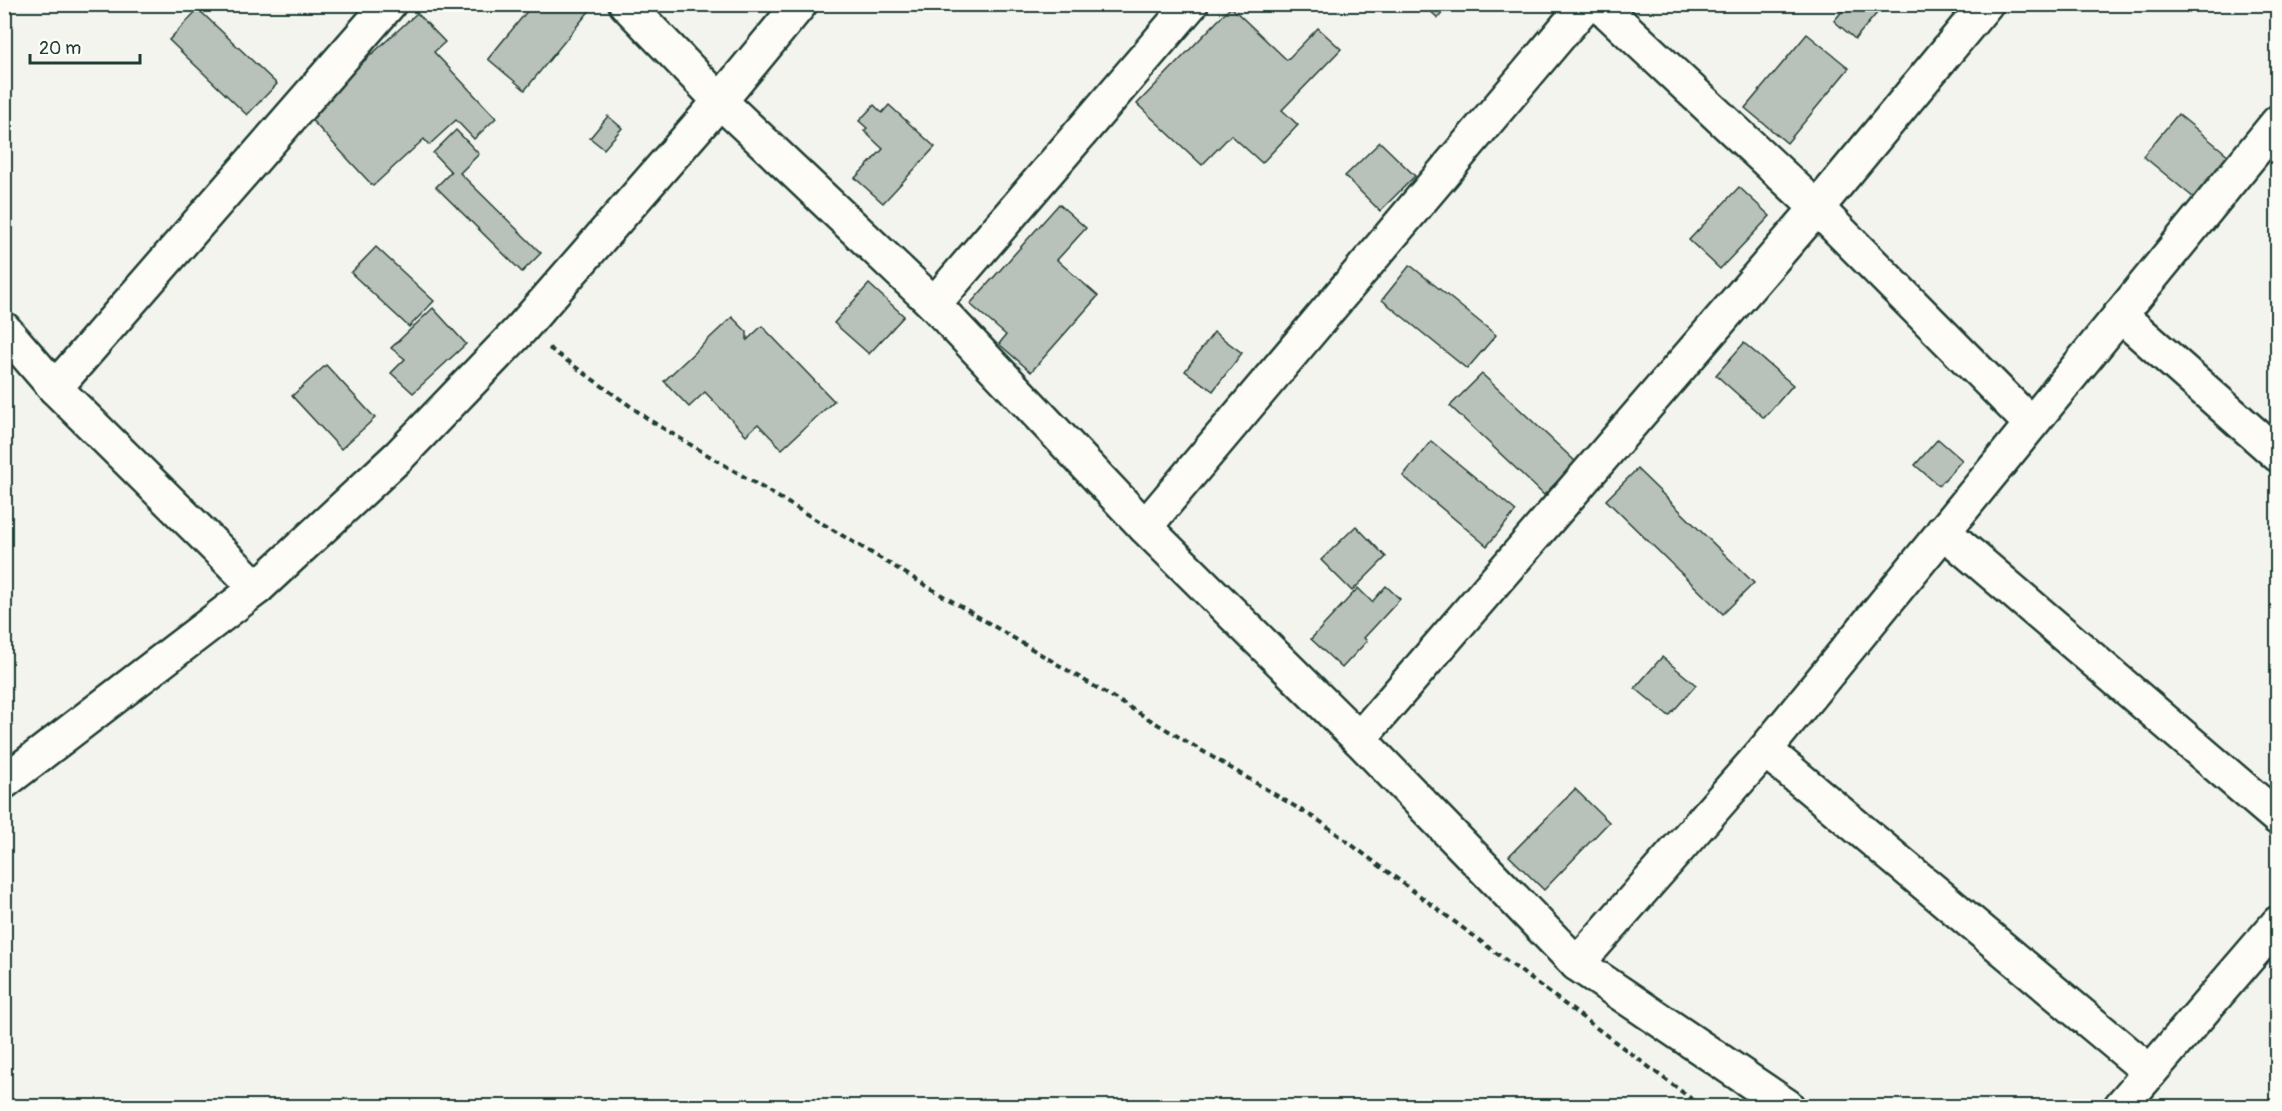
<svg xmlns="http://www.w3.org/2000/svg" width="2282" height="1111" viewBox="0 0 2282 1111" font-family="Pangolin,sans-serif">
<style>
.building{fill:#b9c1bb;stroke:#1f3d34;stroke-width:1.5}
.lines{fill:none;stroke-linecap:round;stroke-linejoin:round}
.minor-casing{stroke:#1f3d34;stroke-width:38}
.path{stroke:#1f3d34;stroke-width:4;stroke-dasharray:6 4.5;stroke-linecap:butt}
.minor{stroke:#fdfcf7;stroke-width:33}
</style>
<rect width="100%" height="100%" fill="#f4f4ef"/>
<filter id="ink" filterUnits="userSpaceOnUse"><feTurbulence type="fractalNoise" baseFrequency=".0167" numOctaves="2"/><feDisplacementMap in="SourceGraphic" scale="12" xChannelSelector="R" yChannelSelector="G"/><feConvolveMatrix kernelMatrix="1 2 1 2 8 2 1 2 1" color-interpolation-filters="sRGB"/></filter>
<g filter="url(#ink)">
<g class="building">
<polygon points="533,4 595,4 525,90 488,59"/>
<polygon points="1422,4 1450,4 1438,18"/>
<polygon points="1848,4 1866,4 1877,13 1855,39 1834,21"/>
<polygon points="1231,7 1287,60 1318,28 1341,49 1282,110 1298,125 1262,163 1231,135 1202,165 1137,104"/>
<polygon points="198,9 277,84 247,115 169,40"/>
<polygon points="417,13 445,42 434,52 496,118 474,139 456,120 429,145 424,139 373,186 306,114"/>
<polygon points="1807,34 1849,68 1787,143 1745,108"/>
<polygon points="874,105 882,113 889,105 935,147 883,203 855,178 883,149 864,131 867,128 859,121"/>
<polygon points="2178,114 2229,156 2194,198 2143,156"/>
<polygon points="608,116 622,128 604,149 590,138"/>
<polygon points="456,130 479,154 460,173 541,253 522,272 436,187 451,172 433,153"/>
<polygon points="1380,142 1415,176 1380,211 1345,176"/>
<polygon points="1739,187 1770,216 1720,269 1689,240"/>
<polygon points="1059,204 1086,228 1057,260 1098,296 1031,372 999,344 1006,335 970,304"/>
<polygon points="376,247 434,301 409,327 351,273"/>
<polygon points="1410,265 1496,335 1467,369 1382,300"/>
<polygon points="869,284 904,316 869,354 834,323"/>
<polygon points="433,308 466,344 413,393 391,373 405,359 391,348"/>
<polygon points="732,317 747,332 747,340 762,326 834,401 782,449 758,424 746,435 705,392 689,407 664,381"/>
<polygon points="1214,332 1242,353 1213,391 1185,371"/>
<polygon points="1744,343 1793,385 1764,418 1716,375"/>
<polygon points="326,365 375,418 341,449 292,396"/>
<polygon points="1482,374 1576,462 1544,495 1450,406"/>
<polygon points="1938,439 1962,460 1939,486 1915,465"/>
<polygon points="1431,441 1516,511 1487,546 1403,476"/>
<polygon points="1637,469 1754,583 1723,614 1606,500"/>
<polygon points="1356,526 1386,557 1352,591 1321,560"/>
<polygon points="1386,586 1400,599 1364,638 1367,641 1342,668 1311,639 1358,588 1372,602"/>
<polygon points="1662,657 1696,685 1669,716 1635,688"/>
<polygon points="1575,789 1609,822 1544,890 1509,856"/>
</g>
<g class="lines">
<defs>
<g id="minor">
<polyline points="626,4 720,101 934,304 1145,527 1359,739 1577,964 1787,1106"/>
<polyline points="1599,4 1817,208 2031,424"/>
<polyline points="934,304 1191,4"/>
<polyline points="2120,315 2278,455"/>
<polyline points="4,329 55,388"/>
<polyline points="1145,527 1586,4"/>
<polyline points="1943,531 2278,818"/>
<polyline points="257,588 55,388 389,4"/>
<polyline points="1359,739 1817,208 1986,4"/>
<polyline points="1765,750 2150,1072"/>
<polyline points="4,782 257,588 400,455 522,328 720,101 800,4"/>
<polyline points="1577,964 1765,750 2278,122"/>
<polyline points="2121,1106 2278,923"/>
</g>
</defs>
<use href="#minor" class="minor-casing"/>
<polyline class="path" points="549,348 651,421 1321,822 1701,1106"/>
<use href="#minor" class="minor"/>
</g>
</g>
<rect width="2282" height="1111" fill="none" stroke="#fdfcf7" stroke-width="24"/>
<rect x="12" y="12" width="2258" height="1087" fill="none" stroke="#1f3d34" stroke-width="2" filter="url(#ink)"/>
<path d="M30 54v9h110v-9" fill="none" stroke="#1f3d34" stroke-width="3"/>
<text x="39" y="54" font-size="18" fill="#1f3d34" stroke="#fdfcf7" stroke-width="4.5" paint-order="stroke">20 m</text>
</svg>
